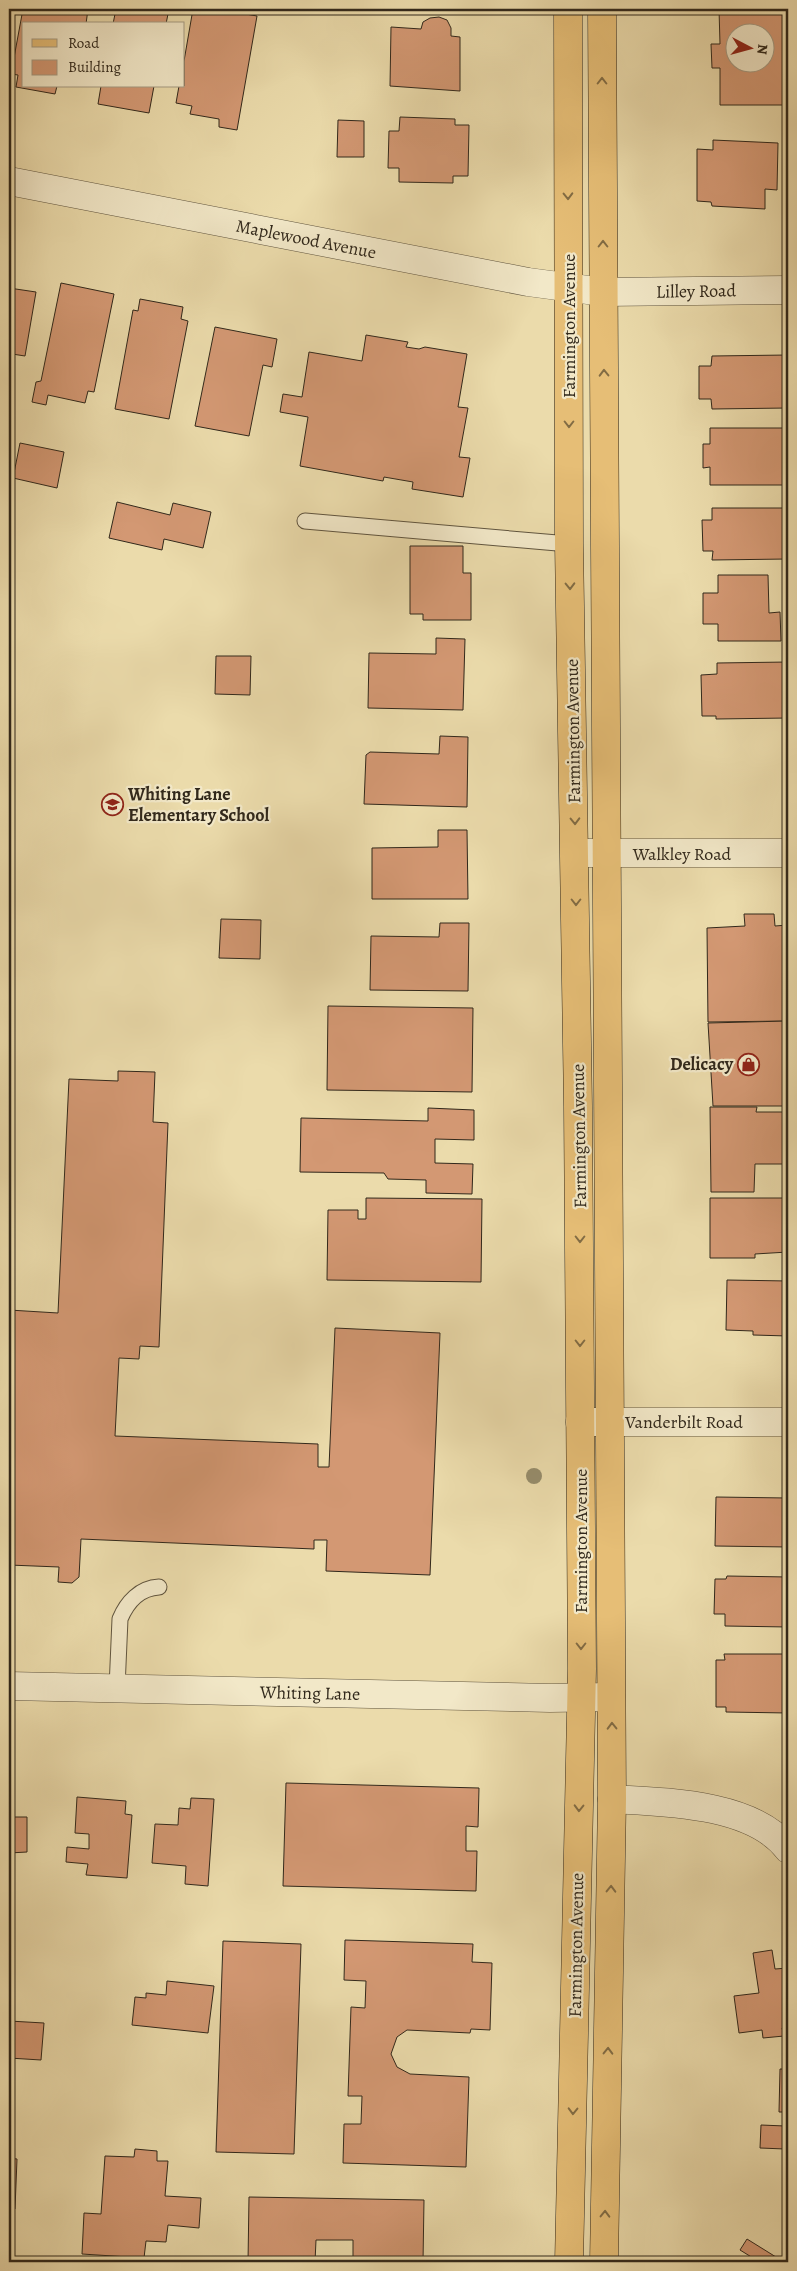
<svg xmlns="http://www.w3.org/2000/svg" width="797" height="2271" viewBox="0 0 797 2271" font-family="Alegreya,serif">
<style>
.building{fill:#d39873;stroke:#31281b;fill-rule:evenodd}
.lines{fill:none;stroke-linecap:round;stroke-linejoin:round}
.lane-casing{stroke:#60553f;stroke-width:17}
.street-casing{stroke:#60553f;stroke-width:29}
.primary-casing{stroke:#31281b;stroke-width:29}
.lane{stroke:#f2e8c8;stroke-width:15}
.street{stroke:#f2e8c8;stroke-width:28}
.primary{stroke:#e6be76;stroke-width:28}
.tree{fill:#968d6c}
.oneway{stroke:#826c44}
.labels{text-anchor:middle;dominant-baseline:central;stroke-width:4.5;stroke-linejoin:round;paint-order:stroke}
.street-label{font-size:18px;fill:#31281b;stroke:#f2e8c8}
.poi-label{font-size:18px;font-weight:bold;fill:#31281b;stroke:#f2e8c8;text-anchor:start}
</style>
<rect width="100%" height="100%" fill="#ebdbab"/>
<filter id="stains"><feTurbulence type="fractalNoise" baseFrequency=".004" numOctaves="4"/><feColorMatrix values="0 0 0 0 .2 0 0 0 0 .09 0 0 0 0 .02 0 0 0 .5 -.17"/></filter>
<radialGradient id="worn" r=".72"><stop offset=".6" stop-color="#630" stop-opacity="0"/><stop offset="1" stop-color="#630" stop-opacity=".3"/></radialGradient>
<g class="building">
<polygon points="23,9 88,9 86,24 24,24 24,86 57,86 55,94 16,87 18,75 11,74"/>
<polygon points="116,9 151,9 150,11 168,14 166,24 113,24"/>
<polygon points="193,9 217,9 257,16 237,130 219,127 219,119 190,114 192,106 176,103 179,86 184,86 184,61"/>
<path d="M719,9H786L788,86H785L788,89V105H720V68H712L711,44H720ZM734,32H764V62H734Z"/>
<polygon points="439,17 447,20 451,28 451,36 460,37 460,91 390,86 391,27 421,29 423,22 430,18"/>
<polygon points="101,86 154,86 149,113 98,104"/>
<polygon points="400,117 455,119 455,125 469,125 468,176 453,176 453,183 399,182 399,168 388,168 389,131 399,131"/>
<polygon points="338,120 364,121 364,157 337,157"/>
<polygon points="713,140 778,143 777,190 765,189 765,209 712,206 711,202 697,201 697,149 713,150"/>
<polygon points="61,283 114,294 94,392 88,391 85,403 48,395 46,405 32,402 36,382 41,381"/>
<polygon points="9,288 36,292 25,356 12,354 11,361 9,360"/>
<polygon points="140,299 183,307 181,319 188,321 169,419 115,409 133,310 138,311"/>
<polygon points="215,327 277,339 272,367 263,365 249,436 195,426"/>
<polygon points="366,335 408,342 406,347 419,349 425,347 467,354 458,407 468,408 459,457 470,458 463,497 412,489 413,482 384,477 383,481 300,466 308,417 280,412 283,394 302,397 309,352 362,361"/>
<polygon points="788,355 788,408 712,409 711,399 699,399 699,366 711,366 712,356"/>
<polygon points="710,428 787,428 787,485 710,485 710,467 703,468 703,444 710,444"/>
<polygon points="20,443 64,452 57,488 13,478"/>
<polygon points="117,502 170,515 173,503 211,512 203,548 164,539 162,550 109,538"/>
<polygon points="712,508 788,508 788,559 712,560 713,551 703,551 702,520 712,520"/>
<polygon points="410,546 463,546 463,573 471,573 471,620 423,620 423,614 410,614"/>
<polygon points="718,575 768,575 769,613 780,612 781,641 718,641 718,624 703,624 703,593 718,593"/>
<polygon points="436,638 465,639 463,710 368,708 369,653 436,654"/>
<polygon points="216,656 251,656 250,695 215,694"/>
<polygon points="788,662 788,718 716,719 716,716 702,716 701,675 717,674 717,663"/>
<polygon points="440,736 468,737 467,807 364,804 366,755 370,752 439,754"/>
<polygon points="438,830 467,830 468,899 372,899 372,848 438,847"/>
<polygon points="744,914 774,914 775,926 788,925 788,1021 708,1022 707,928 745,926"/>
<polygon points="221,919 261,920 260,959 219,958"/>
<polygon points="440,923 469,923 468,991 370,990 371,936 439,937"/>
<polygon points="328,1006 473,1008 472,1092 327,1090"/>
<polygon points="788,1021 788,1106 713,1106 708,1023"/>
<polygon points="118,1071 155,1072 153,1122 168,1123 159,1347 140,1346 139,1359 119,1358 115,1436 318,1444 318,1467 329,1467 335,1328 440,1333 430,1575 326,1571 327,1540 314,1540 314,1549 81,1539 79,1577 72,1583 58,1582 59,1567 9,1565 9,1310 58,1313 69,1079 118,1081"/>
<polygon points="710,1107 757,1107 756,1112 788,1112 788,1164 755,1164 754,1192 711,1192"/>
<polygon points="428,1108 474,1110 474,1140 435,1139 435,1163 473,1164 472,1194 426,1193 426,1180 388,1179 384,1173 300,1172 301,1118 428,1121"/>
<polygon points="366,1198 482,1199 481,1282 327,1280 328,1210 358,1210 358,1219 366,1219"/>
<polygon points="710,1198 788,1198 788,1252 755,1254 755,1258 710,1258"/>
<polygon points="727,1280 788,1281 788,1336 753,1335 753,1331 726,1330"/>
<polygon points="716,1497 787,1498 788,1547 715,1546"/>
<polygon points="727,1576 788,1577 788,1627 725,1626 725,1614 714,1614 715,1579 726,1579"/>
<polygon points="724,1654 788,1654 788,1713 726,1712 726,1707 716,1707 716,1660 725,1660"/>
<polygon points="286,1783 479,1788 478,1827 466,1826 466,1851 477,1851 476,1891 283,1886"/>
<polygon points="77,1797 126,1801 125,1814 132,1815 127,1878 86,1875 88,1864 66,1862 67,1847 89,1849 89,1834 75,1833"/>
<polygon points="191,1798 214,1799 208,1886 185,1884 186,1866 152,1863 155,1824 178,1825 179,1808 190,1809"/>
<polygon points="9,1817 27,1817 27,1852 9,1853"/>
<polygon points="345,1940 473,1944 472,1962 492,1963 490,2030 471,2029 470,2033 407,2030 397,2037 391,2054 397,2067 410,2074 469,2077 466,2167 343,2163 344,2124 361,2124 362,2096 348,2096 351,2007 365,2008 366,1981 344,1980"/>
<polygon points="223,1941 301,1944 294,2154 216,2152"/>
<polygon points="772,1950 775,1969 788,1968 788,2027 782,2028 784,2036 763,2038 762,2030 739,2033 734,1996 759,1993 753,1953"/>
<polygon points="167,1981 214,1986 208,2033 132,2025 135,1997 146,1998 146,1993 166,1995"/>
<polygon points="9,2021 44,2023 41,2060 9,2058"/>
<polygon points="780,2069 788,2069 788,2166 784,2166 785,2149 760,2148 761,2125 785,2126 786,2112 779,2112"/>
<polygon points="135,2149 157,2151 157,2161 168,2161 165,2196 201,2198 199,2228 168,2225 166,2242 146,2241 144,2258 82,2254 84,2213 101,2214 105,2156 134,2157"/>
<polygon points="9,2158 17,2159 15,2209 9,2209"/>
<polygon points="249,2197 424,2200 423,2262 353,2262 353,2240 316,2240 315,2262 248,2262"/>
<polygon points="747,2239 784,2262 750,2262 753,2258 740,2250"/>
</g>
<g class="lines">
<defs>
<g id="lane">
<polyline points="305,521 569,544"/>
<path d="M117,1688L120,1619C127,1602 140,1588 159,1587"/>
</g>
<g id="street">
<polyline points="9,181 528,282 603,292 788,290"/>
<polyline points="575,853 788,853"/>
<polyline points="580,1422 788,1422"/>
<polyline points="9,1686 550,1698 611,1697"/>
<path d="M612,1799C665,1802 753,1803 788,1849"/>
</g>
<g id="primary">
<polyline points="568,9 569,544 578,1106 582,1669 569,2262"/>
<polyline points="602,9 612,1799 604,2262"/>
</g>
</defs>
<use href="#lane" class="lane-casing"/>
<use href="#street" class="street-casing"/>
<use href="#primary" class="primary-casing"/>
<use href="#lane" class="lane"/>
<use href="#street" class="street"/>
<use href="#primary" class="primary"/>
</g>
<circle class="tree" cx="534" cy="1476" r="8"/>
<defs><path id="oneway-chevron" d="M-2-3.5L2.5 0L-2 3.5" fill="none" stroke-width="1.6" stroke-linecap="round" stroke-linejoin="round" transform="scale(1.25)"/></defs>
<g class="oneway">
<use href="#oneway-chevron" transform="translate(602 81) rotate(-90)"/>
<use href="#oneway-chevron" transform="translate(568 196) rotate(89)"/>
<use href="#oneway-chevron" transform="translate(603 244) rotate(-90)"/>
<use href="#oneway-chevron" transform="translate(604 373) rotate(-91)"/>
<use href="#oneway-chevron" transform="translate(569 424) rotate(90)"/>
<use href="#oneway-chevron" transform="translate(570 586) rotate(89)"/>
<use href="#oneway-chevron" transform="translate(575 821) rotate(89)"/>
<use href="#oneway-chevron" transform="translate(576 902) rotate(90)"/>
<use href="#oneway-chevron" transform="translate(580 1239) rotate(90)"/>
<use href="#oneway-chevron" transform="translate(580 1343) rotate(90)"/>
<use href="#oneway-chevron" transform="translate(581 1646) rotate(90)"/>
<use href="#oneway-chevron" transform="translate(612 1726) rotate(-91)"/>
<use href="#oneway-chevron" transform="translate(579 1808) rotate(91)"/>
<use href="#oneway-chevron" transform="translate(611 1889) rotate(-89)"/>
<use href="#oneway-chevron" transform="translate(608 2051) rotate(-89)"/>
<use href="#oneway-chevron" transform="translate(573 2111) rotate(91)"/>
<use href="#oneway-chevron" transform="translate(605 2214) rotate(-89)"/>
</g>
<defs>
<symbol id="school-ring" viewBox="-11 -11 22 22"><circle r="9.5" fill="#f2e8c8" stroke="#8f2418" stroke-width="1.5"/><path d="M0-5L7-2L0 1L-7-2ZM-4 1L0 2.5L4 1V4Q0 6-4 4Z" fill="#8f2418"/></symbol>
<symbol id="shop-ring" viewBox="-11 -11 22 22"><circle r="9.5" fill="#f2e8c8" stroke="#8f2418" stroke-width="1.5"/><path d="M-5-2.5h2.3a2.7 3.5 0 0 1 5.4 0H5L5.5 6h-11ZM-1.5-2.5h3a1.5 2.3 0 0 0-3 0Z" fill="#8f2418"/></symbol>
</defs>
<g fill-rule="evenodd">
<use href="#school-ring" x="100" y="792" width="25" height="25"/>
<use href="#shop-ring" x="736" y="1052" width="25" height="25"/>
</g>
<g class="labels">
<g class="street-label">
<text transform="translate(306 239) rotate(11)">Maplewood Avenue</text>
<text transform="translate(696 291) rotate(-1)">Lilley Road</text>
<text transform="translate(569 326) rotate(-90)">Farmington Avenue</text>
<text transform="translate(573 731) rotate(-91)">Farmington Avenue</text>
<text x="682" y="854">Walkley Road</text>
<text transform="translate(579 1136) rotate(-91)">Farmington Avenue</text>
<text x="684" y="1422">Vanderbilt Road</text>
<text transform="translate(581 1541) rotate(-90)">Farmington Avenue</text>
<text transform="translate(310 1693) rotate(1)">Whiting Lane</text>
<text transform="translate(576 1945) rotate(-89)">Farmington Avenue</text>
</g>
<g class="poi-label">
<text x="128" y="794">Whiting Lane<tspan x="128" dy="21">Elementary School</tspan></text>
<text x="733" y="1064" text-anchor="end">Delicacy</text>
</g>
</g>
<rect width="797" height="2271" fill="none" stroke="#ebdbab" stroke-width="30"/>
<rect x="10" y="10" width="777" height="2251" fill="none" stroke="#31281b" stroke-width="2.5"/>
<rect x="15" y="15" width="767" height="2241" fill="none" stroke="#31281b"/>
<rect x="22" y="22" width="162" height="65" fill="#f2e8c8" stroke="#a59b83"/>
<rect x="32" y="39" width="25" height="8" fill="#e6be76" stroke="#a59b83"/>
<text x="68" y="48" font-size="15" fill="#31281b">Road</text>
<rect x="32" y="60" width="25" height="15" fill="#d39873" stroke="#a59b83"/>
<text x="68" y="72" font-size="15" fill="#31281b">Building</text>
<g transform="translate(750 48) rotate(96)"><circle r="24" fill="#f2e8c8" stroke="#a59b83"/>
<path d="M0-4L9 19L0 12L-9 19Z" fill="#8f2418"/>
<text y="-8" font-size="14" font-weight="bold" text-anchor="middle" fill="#31281b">N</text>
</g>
<rect width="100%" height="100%" filter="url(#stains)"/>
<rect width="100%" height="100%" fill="url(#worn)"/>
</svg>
